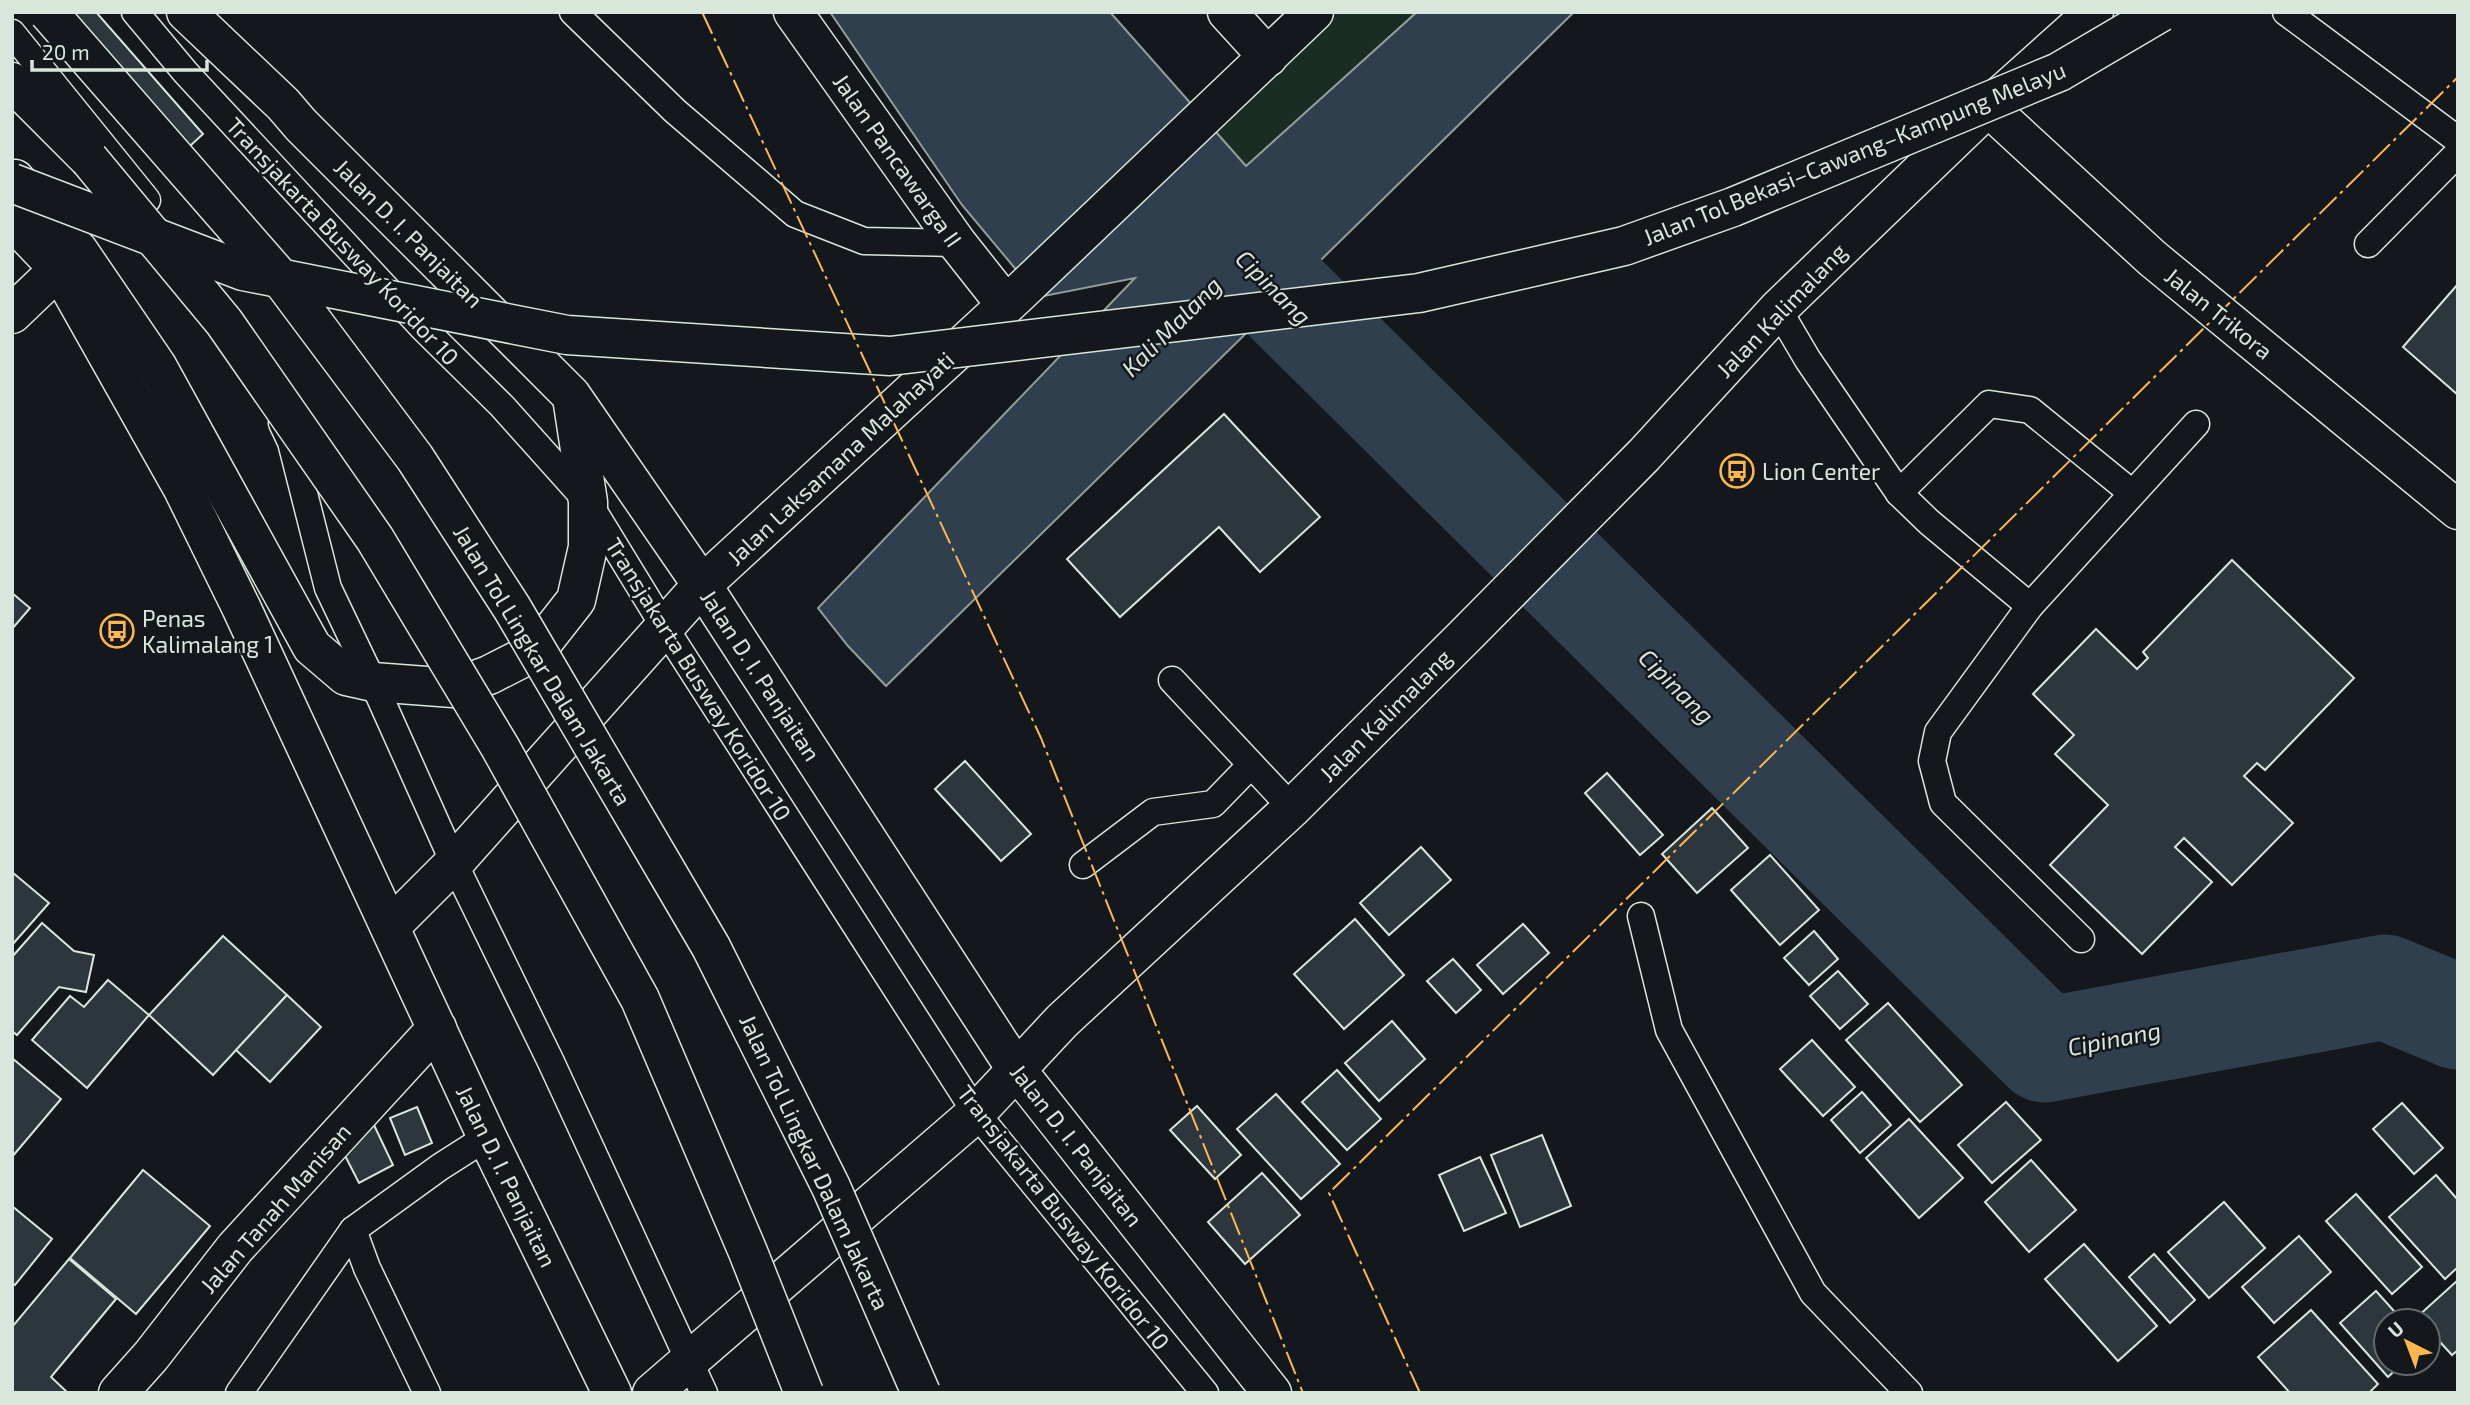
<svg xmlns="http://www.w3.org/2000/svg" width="2470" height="1405" viewBox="0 0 2470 1405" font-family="'Exo 2',sans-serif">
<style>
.green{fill:#1a2d24;stroke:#939e99;stroke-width:2}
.water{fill:#2f3f4d;stroke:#939e99;stroke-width:2}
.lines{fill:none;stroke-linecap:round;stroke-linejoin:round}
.river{stroke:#2f3f4d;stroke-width:105}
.building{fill:#2c363c;stroke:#d8e6dc;stroke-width:2}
.service-casing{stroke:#d8e6dc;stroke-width:29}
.minor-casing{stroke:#d8e6dc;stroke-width:41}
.tertiary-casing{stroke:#d8e6dc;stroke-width:41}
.primary-casing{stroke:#d8e6dc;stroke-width:41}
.trunk-casing{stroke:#d8e6dc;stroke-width:41}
.motorway-casing{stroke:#d8e6dc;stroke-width:41}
.service{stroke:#14181c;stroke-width:26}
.minor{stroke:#14181c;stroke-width:38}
.tertiary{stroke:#14181c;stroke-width:38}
.primary{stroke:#14181c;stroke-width:38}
.trunk{stroke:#14181c;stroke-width:38}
.motorway{stroke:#14181c;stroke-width:38}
.motorway-bridge-casing{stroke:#d8e6dc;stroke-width:41;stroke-linecap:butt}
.motorway-bridge{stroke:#14181c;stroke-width:38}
.power{stroke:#ffb74d;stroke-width:2;stroke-dasharray:24 5 3.5 5;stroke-linecap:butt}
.labels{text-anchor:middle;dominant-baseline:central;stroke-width:5;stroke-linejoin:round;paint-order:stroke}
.street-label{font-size:23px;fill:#d8e6dc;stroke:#14181c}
.poi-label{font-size:23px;fill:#d8e6dc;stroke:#14181c;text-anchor:start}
.water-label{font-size:24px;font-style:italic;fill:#d8e6dc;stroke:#14181c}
</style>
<rect width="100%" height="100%" fill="#14181c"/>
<polygon class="green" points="1314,12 1417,12 1246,167 1202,118"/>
<polygon class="water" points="830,12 1110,12 1246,166 1417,12 1574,12 886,686 848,646 818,608 1135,278 1039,297 962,205"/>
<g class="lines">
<polyline class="river" points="1019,12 1242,255 2045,1050 2385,987 2458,1017"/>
</g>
<g class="building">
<polygon points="47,12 96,12 203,134 163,171"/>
<polygon points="2458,284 2458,395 2403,347"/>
<polygon points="1224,414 1320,517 1260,572 1219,527 1120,617 1067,559"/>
<polygon points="2232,560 2354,678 2265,770 2257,763 2244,776 2293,823 2232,885 2184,838 2175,847 2212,882 2142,954 2050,865 2108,805 2055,754 2074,735 2033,694 2096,629 2137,669 2148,658 2143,652"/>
<polygon points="12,593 30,608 12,629"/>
<polygon points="965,761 1031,834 1001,861 935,789"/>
<polygon points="1607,773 1663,835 1640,855 1585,793"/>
<polygon points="1712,808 1748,848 1697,893 1662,854"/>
<polygon points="1421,847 1451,880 1389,935 1360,903"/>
<polygon points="1770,855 1819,910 1780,945 1731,890"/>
<polygon points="12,872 49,903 12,945"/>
<polygon points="1355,919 1404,975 1344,1029 1294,974"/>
<polygon points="42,923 74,951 94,955 86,992 59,987 17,1035 12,1031 12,957"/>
<polygon points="1523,924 1549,953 1503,994 1477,965"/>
<polygon points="1814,931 1838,959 1809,985 1784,958"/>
<polygon points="223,936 287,995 213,1075 149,1015"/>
<polygon points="1453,959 1481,990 1456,1013 1427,981"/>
<polygon points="1838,971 1868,1004 1840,1029 1810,996"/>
<polygon points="108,980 149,1015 87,1088 32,1040 70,996 84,1007"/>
<polygon points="287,995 321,1027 270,1082 236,1050"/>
<polygon points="1888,1003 1962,1085 1920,1122 1846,1040"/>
<polygon points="1392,1021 1425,1059 1379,1101 1345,1063"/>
<polygon points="1812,1040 1855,1087 1823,1116 1780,1069"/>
<polygon points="12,1058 61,1099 12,1157"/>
<polygon points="1337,1070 1381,1119 1347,1150 1302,1102"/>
<polygon points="1862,1092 1891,1125 1860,1153 1831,1120"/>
<polygon points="1276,1094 1340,1164 1301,1199 1237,1129"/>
<polygon points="2006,1102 2041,1140 1992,1183 1958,1145"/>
<polygon points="2402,1103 2443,1148 2414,1174 2373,1129"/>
<polygon points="1197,1106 1241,1155 1215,1179 1170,1130"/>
<polygon points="417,1107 432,1143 405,1155 390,1118"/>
<polygon points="1909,1119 1963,1178 1919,1218 1866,1158"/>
<polygon points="374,1125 393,1165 359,1183 339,1144"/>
<polygon points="1542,1135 1571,1206 1520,1227 1491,1155"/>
<polygon points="1480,1157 1506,1213 1464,1231 1439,1175"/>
<polygon points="2031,1160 2076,1210 2029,1252 1985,1202"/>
<polygon points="143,1170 210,1226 136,1314 70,1258"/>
<polygon points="1262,1173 1300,1215 1245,1264 1208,1222"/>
<polygon points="2436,1175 2458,1200 2458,1267 2445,1279 2389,1217"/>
<polygon points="2356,1194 2422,1267 2392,1294 2326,1221"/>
<polygon points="2224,1202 2265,1248 2209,1298 2168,1252"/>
<polygon points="12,1206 52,1239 15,1285 12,1283"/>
<polygon points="2299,1236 2331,1272 2274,1323 2242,1287"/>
<polygon points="2084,1244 2157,1326 2118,1361 2045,1279"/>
<polygon points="2154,1254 2195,1300 2170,1323 2129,1277"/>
<polygon points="69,1259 116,1299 51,1377 68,1393 12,1393 12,1327"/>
<polygon points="2458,1280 2458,1350 2452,1355 2428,1329 2428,1321 2421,1321 2417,1317"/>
<polygon points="2376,1291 2403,1321 2386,1321 2386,1363 2403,1363 2388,1377 2340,1323"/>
<polygon points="2311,1310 2378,1384 2369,1393 2290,1393 2258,1357"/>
</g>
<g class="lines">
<defs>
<g id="service">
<polyline points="135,12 186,73 422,327 502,406 588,502 665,628 976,1113 1205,1393"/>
<polyline points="573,12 675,111 795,214 864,241 957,243"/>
<polyline points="2286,12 2458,140"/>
<polyline points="12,33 147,200"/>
<polyline points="2368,244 2458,153"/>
<polyline points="1778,309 1808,360 1899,493 1929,522 2030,606"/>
<polyline points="282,423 291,442 328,588 373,682 454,863 551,1062 704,1393"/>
<polyline points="1899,493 1989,404 2030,410 2132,493"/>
<polyline points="1172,680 1292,808"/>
<polyline points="1083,865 1153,812 1213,804 1251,765"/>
<polyline points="1641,916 1669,1030 1813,1293 1909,1393"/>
<polyline points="2081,939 1943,803 1932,761 1938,732 2030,606 2196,424"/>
<polyline points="239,1393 353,1230"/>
<polyline points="427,1393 367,1268 353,1230 440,1167 487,1137"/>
</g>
<g id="minor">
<polyline points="793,12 957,243 1006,305"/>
<polyline points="1227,12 1268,57"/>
<polyline points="1988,107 2152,258 2458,510"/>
</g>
<g id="tertiary">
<polyline points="12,314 59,269"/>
<polyline points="118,1393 151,1356 235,1248 437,1028"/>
</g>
<g id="primary">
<polyline points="390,927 454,863 702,585 1016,296 1314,12"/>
<polyline points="652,1393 976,1113 1062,1021 1292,808 1465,636 1644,455 1778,309 1988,107 2094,12"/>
</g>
<g id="trunk">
<polyline points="186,12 283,104 301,125 571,395 702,585 1016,1069 1272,1393"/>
<polyline points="15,179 78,250 157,366 312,647 346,676 373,682 453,688 489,675 536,651 576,600 588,547 588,502 573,404"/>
<polyline points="12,220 59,269 183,489 241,607 487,1137 612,1393"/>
</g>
<polyline id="motorway" points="12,82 89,159"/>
</defs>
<use href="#service" class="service-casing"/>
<use href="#minor" class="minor-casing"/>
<use href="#tertiary" class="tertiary-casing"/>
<use href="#primary" class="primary-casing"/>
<use href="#trunk" class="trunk-casing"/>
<use href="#motorway" class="motorway-casing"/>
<use href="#service" class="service"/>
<use href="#minor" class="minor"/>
<use href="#tertiary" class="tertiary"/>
<use href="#primary" class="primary"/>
<use href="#trunk" class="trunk"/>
<use href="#motorway" class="motorway"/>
<defs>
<g id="motorway-bridge">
<polyline points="48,12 281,279 415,458 512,608 711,947 831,1187 921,1393"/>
<polyline points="89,159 224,322 375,539 500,747 640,999 748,1252 804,1393"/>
<polyline points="12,183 243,271 567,335 890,356 1419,293 1624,246 1733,207 2059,72 2161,12"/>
</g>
</defs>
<use href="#motorway-bridge" class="motorway-bridge-casing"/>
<use href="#motorway-bridge" class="motorway-bridge"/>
<g class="power">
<polyline points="702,12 1041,738 1303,1393"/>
<polyline points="1420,1393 1329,1193 2458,77"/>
</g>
</g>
<defs>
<symbol id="bus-ring" viewBox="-11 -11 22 22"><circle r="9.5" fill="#14181c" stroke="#ffb74d" stroke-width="1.5"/><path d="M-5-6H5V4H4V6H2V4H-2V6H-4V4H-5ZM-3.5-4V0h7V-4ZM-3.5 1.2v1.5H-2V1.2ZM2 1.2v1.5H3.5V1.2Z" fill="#ffb74d"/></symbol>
</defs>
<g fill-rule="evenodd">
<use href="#bus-ring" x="1718" y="452" width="38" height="38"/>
<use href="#bus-ring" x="98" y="612" width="38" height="38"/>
</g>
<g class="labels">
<g class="street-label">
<text transform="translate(1854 153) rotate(-22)">Jalan Tol Bekasi–Cawang–Kampung Melayu</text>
<text transform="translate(898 160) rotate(55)">Jalan Pancawarga II</text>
<text transform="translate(409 233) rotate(45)">Jalan D. I. Panjaitan</text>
<text transform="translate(343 241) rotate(47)">Transjakarta Busway Koridor 10</text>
<text transform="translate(1781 310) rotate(-46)">Jalan Kalimalang</text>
<text transform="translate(2219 313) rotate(39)">Jalan Trikora</text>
<text transform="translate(840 458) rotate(-43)">Jalan Laksamana Malahayati</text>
<text transform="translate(543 665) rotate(59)">Jalan Tol Lingkar Dalam Jakarta</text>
<text transform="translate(761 675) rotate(57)">Jalan D. I. Panjaitan</text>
<text transform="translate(699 679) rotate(58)">Transjakarta Busway Koridor 10</text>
<text transform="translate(1385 715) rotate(-45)">Jalan Kalimalang</text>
<text transform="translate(1077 1145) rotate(52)">Jalan D. I. Panjaitan</text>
<text transform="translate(815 1162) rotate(65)">Jalan Tol Lingkar Dalam Jakarta</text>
<text transform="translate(507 1176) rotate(64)">Jalan D. I. Panjaitan</text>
<text transform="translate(275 1208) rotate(-49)">Jalan Tanah Manisan</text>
<text transform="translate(1064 1217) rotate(52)">Transjakarta Busway Koridor 10</text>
</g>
<g class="poi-label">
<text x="1762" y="471">Lion Center</text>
<text x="142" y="618">Penas<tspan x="142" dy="26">Kalimalang 1</tspan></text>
</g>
<g class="water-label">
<text transform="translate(1274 287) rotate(45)">Cipinang</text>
<text transform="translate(1171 326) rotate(-45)">Kali Malang</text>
<text transform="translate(1677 686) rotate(45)">Cipinang</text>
<text transform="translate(2114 1038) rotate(-11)">Cipinang</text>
</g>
</g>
<rect width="2470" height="1405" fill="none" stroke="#d8e6dc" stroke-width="28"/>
<g transform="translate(2407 1342) rotate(318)"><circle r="33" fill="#14181c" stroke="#626a69" stroke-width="2"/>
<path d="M0-5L12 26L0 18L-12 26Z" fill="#ffb74d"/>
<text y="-10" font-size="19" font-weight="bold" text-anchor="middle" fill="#d8e6dc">U</text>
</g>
<path d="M32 60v10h175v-10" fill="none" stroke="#d8e6dc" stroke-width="3.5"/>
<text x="42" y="60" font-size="21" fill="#d8e6dc" stroke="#14181c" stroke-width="5" paint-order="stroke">20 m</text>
</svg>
